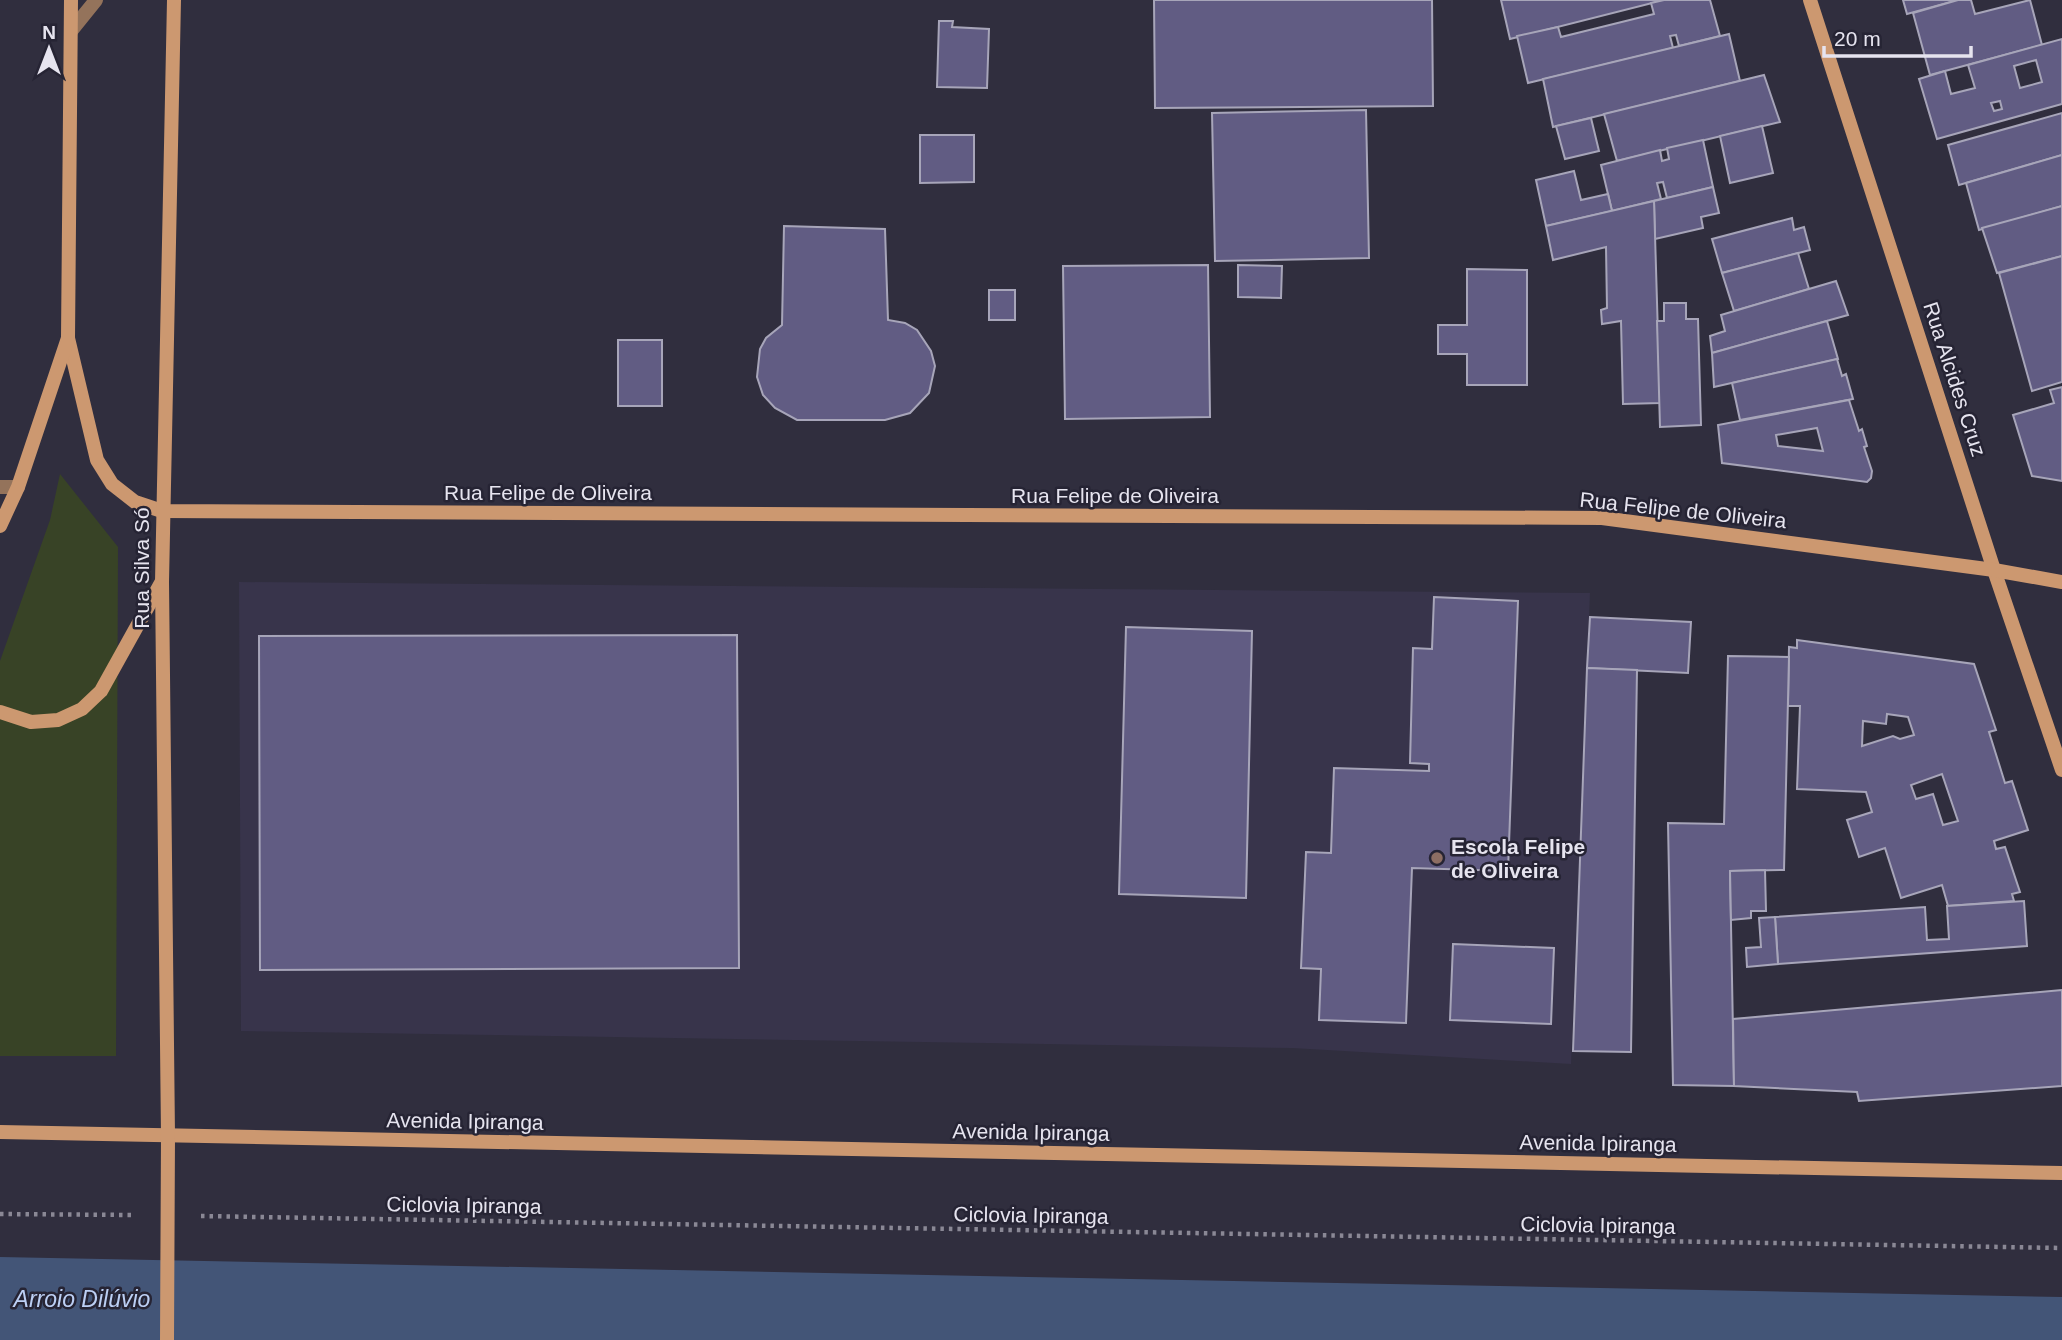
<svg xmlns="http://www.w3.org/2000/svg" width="2062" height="1340" viewBox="0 0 2062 1340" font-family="Helvetica,sans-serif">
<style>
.built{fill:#38344b}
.green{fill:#384326}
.water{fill:#435577}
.building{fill:#615c83;stroke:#a7a5b9;stroke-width:2;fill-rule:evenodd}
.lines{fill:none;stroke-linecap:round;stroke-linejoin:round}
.path{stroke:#8a8895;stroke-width:4.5;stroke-dasharray:3.5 5;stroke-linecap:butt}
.lane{stroke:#94735b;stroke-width:14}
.street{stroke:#94735b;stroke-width:14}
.secondary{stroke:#cc9870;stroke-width:14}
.education-dot{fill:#8d6e63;stroke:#262434;stroke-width:2.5}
.labels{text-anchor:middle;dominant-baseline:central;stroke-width:5;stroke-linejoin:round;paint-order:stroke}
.street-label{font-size:21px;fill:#e6e4ef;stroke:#262434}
.poi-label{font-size:21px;font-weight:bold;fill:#e6e4ef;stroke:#262434;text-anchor:start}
.water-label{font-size:23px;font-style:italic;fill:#bccff4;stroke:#262434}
</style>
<rect width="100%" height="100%" fill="#302e3e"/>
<polygon class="built" points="239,582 1590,593 1571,1064 1292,1048 241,1031"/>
<polygon class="green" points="60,474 118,547 116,1056 0,1056 0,661 50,520"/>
<polygon class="water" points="0,1257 2062,1297 2062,1340 0,1340"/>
<g class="building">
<polygon points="1154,0 1432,0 1433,106 1155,108"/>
<polygon points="1501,0 1664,0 1510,39"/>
<polygon points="1664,0 1710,0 1720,36 1679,46 1676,35 1670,36 1673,48 1528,83 1517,36 1558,27 1561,37 1654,14 1651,3"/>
<polygon points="1903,0 1958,0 1907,14"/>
<polygon points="1958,0 1971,0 1975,14 2030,0 2042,45 1930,75 1913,13"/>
<polygon points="939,21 953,21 952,27 989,29 987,88 937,87"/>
<polygon points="1729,34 1740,81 1553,127 1543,79"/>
<path d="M2062,39V104L1937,139L1919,79L1945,71L1951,94L1975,88L1968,65ZM2036,60L2042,82L2020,88L2014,66ZM2000,101L2002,109L1994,111L1991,103Z"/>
<polygon points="1764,75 1780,122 1617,161 1604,114"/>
<polygon points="1366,110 1369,258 1215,261 1212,113"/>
<polygon points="2062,113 2062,155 1959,185 1948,145"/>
<polygon points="1591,118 1599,151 1565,159 1556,126"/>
<polygon points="1762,126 1773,173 1730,183 1720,136"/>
<polygon points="920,135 974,135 974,182 920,183"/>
<polygon points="1703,140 1713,187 1667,198 1663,182 1657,183 1661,199 1612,211 1601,165 1660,150 1662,161 1669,159 1667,148"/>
<polygon points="2062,155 2062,206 1979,230 1966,183"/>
<polygon points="1574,171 1581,200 1608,194 1612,211 1546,226 1536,180"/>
<polygon points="1713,187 1719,213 1701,217 1703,228 1655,239 1654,201"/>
<polygon points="1654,201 1660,403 1623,404 1621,321 1602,324 1601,310 1607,308 1606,247 1553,260 1546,226"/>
<polygon points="2062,206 2062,256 1997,273 1982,228"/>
<polygon points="1792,218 1794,230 1804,227 1810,250 1722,273 1712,239"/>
<polygon points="784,226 885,229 888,320 905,323 917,330 931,351 935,366 929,393 910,413 885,420 797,420 775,408 763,395 757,377 760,349 766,338 782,325"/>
<polygon points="1798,253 1809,289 1734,311 1722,273"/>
<polygon points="2062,256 2062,382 2032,391 1999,273"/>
<polygon points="1208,265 1210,417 1065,419 1063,266"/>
<polygon points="1238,265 1282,266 1281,298 1238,297"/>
<polygon points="1467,269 1527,270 1527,385 1467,385 1467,354 1438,354 1438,325 1467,325"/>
<polygon points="1836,281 1848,315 1712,353 1710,336 1725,331 1721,315"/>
<rect x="989" y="290" width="26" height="30"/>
<polygon points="1664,303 1686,303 1686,319 1698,319 1701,425 1660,427 1657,321 1664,321"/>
<polygon points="1827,321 1838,359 1714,387 1712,353"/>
<rect x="618" y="340" width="44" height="66"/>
<polygon points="1837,359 1842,376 1846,374 1853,399 1740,420 1732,383"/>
<polygon points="2062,387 2062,481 2032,476 2013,415 2054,403 2050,390"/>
<path d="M1849,400L1859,431L1862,429L1867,446L1864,447L1872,471L1871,478L1867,482L1722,463L1718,425ZM1817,428L1823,451L1778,446L1776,435Z"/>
<polygon points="1434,597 1518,601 1508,871 1412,868 1406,1023 1319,1020 1321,969 1301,968 1306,852 1331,853 1334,768 1429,771 1429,764 1410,763 1413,648 1432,649"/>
<polygon points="1590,617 1691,622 1688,673 1587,668"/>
<polygon points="1126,627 1252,631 1246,898 1119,894"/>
<polygon points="737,635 739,968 260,970 259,636"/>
<path d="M1797,640L1974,664L1996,730L1989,732L2005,783L2012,781L2028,830L1994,841L1996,849L2005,847L2020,892L2012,894L2014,901L1948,906L1942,885L1901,898L1885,848L1859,857L1847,820L1872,812L1866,792L1797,789L1800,706H1788L1789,647L1797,648ZM1887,714L1908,717L1914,735L1900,739L1893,736L1862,746L1863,721L1886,724ZM1942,774L1958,821L1943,825L1933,794L1916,799L1911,785Z"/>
<polygon points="1728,656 1789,657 1784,870 1730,871 1734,1086 1673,1085 1668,823 1724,824"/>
<polygon points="1587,668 1637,670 1631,1052 1573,1051"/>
<polygon points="1765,870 1766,911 1751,911 1751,918 1731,920 1730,871"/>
<polygon points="2024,901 2027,946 1778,964 1775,917 1925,907 1927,940 1949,939 1947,906"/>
<polygon points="1775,917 1778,964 1747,967 1746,948 1761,947 1759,918"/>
<polygon points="1453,944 1554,948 1551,1024 1450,1020"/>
<polygon points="2062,990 2062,1086 1859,1101 1857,1092 1734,1086 1733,1019"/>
</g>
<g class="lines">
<g class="path">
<polyline points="0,1214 136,1215"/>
<polyline points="201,1216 2062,1248"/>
</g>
<polyline class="lane" points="71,31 96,0"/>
<polyline class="street" points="0,487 18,487"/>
<g class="secondary">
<polyline points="1810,0 1994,570 2062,770"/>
<polyline points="68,338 97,460 112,484 135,502 162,511 1602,518 1994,570 2062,582"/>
<polyline points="0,526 18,487 68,338 71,0"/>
<polyline points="0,712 31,722 58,720 82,709 101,691 161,583"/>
<polyline points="0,1132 2062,1173"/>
<polyline points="167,1340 168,1136 162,582 174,0"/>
</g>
</g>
<circle class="education-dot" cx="1437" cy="858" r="7"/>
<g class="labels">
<g class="street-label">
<text transform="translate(1955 379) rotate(72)">Rua Alcides Cruz</text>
<text x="548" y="492">Rua Felipe de Oliveira</text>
<text x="1115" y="495">Rua Felipe de Oliveira</text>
<text transform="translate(1683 510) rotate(6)">Rua Felipe de Oliveira</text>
<text transform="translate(141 568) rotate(-90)">Rua Silva Só</text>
<text transform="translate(465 1121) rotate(1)">Avenida Ipiranga</text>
<text transform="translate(1031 1132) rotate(1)">Avenida Ipiranga</text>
<text transform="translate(1598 1143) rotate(1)">Avenida Ipiranga</text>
<text transform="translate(464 1205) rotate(1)">Ciclovia Ipiranga</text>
<text transform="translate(1031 1215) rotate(1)">Ciclovia Ipiranga</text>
<text transform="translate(1598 1225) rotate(1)">Ciclovia Ipiranga</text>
</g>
<g class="poi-label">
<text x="1451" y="846">Escola Felipe<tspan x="1451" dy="24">de Oliveira</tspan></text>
</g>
<g class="water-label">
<text x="82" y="1299">Arroio Dilúvio</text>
</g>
</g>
<g transform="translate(49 49)" stroke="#262434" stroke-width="5" paint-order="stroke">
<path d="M0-5L12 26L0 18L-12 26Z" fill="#e6e4ef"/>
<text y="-10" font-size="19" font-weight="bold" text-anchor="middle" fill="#e6e4ef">N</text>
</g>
<path d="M1824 46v10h147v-10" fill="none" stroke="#e6e4ef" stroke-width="3.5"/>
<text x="1834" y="46" font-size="21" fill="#e6e4ef" stroke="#262434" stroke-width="5" paint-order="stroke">20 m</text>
</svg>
